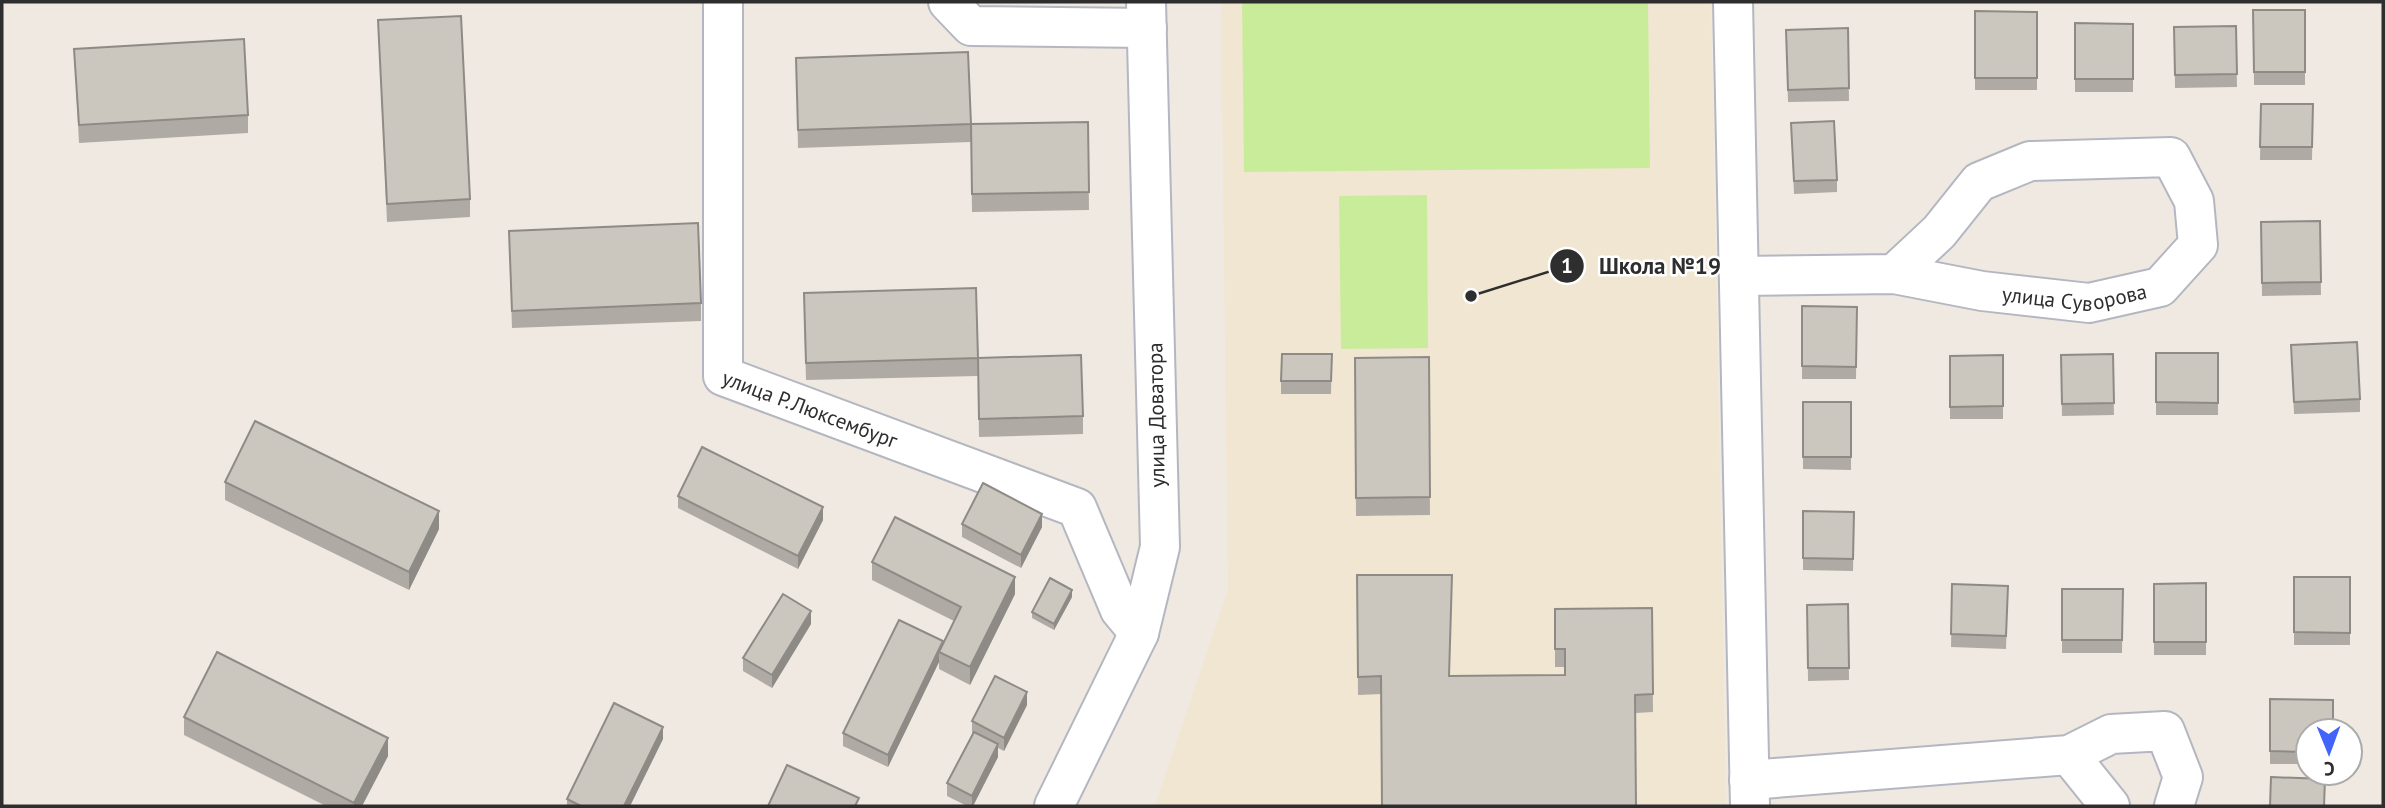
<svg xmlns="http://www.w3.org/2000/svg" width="2385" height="808" viewBox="0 0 2385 808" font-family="'PT Sans',sans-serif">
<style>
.education{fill:#f0e6d1}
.pitch{fill:#c9ec9a}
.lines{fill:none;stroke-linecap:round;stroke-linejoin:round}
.minor-casing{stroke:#b4b7c1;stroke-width:42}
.minor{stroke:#fff;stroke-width:38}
.wall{fill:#afaba4}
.shaded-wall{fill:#8e8b86}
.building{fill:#cbc7bf;stroke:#8e8b86;stroke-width:2}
.labels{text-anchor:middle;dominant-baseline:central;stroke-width:5;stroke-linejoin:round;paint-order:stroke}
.street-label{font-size:21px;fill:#2e2e2e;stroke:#fff}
.leader{fill:none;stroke:#2e2e2e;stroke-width:2.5}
.callout-dot{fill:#2e2e2e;stroke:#fff;stroke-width:2.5}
.mark-label{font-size:21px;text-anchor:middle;font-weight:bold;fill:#fff}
.callout-label{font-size:23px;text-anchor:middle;font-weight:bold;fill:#2e2e2e;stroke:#fff;stroke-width:5;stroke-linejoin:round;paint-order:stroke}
</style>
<rect width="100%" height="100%" fill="#efe9e1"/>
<polygon class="education" points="1221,2 1711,2 1726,806 1155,806 1228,590"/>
<g class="pitch">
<polygon points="1242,2 1648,2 1650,168 1244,172"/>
<polygon points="1427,195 1428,348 1341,349 1339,196"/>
</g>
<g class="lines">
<defs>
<g id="minor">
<path id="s1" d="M723,2V376L1077,508L1120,610L1139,633"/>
<polyline points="948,2 971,26 1147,28"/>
<polyline points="1733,2 1750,806"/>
<path id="s2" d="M1739,276L1894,274L1982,291L2089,303L2160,287L2198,245L2194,201L2171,157L2030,161L1979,182L1939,232L1894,274"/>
<polyline points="2069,755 2110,806"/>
<polyline points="1749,780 2069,755 2111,734 2165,731 2183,777 2174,806"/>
<polyline points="1054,806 1139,633 1160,547 1146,2"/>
</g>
</defs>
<use href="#minor" class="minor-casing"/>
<use href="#minor" class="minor"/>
</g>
<g class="wall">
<polygon points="2253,10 2305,10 2305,85 2254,85"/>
<polygon points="1975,11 2037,12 2037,90 1975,90"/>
<polygon points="378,20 470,199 470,217 387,222"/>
<polygon points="2075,23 2133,24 2133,92 2075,92"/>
<polygon points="2236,26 2237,87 2175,88 2174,27"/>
<polygon points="1848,28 1849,101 1788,102 1786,30"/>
<polygon points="74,49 248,115 248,133 79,143"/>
<polygon points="796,58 971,124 1088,122 1089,210 972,212 971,142 798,148"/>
<polygon points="2261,104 2313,104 2312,160 2260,160"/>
<polygon points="1791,123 1837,180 1837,192 1794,194"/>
<polygon points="2320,221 2321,295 2262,296 2261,222"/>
<polygon points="509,231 701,303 701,321 512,328"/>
<polygon points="1802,306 1857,307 1856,379 1802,379"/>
<polygon points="804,311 978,358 1083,416 1083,434 979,437 978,376 806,380"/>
<polygon points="2291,345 2360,399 2360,412 2294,414"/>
<rect x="2156" y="353" width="62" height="62"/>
<polygon points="1332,354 1331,394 1281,394 1281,381"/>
<polygon points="2113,354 2114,415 2062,416 2061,355"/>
<polygon points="2003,355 2003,419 1950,419 1950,356"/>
<polygon points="1429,357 1430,515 1356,516 1355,358"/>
<polygon points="1803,402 1851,402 1851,470 1803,469"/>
<polygon points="225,482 439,529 409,590 225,500"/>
<polygon points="678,496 823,520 798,569 678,508"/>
<polygon points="1854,512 1853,571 1803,570 1803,558"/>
<polygon points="962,524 1042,527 1021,568 962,537"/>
<polygon points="872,562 1015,594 970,685 939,669 939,662 888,767 843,746 843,733 943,643 954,621 872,580"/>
<polygon points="1357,575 1452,593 1449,676 1565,675 1565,667 1555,667 1555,609 1652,608 1653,712 1636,713 1381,694 1358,695"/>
<polygon points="2350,577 2350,645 2294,645 2294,632"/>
<polygon points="2206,583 2206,655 2154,655 2154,584"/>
<polygon points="1952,584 2008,586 2006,649 1951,647"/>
<polygon points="2062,589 2123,589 2122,653 2062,653"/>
<polygon points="1072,597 1054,630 1032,618 1032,612"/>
<polygon points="1848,604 1849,680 1808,681 1807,605"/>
<polygon points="811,624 772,688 743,671 743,658"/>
<polygon points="2270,699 2308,731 2308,764 2270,764"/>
<polygon points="1027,705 1004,751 998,748 998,757 973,806 967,806 947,796 947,783 972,734 972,721"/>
<polygon points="184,717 388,756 362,806 326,806 184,735"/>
<polygon points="663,739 630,806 567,806 567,799"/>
</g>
<g class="shaded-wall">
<polygon points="823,507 823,520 798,569 798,556"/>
<polygon points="439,511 439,529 409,590 409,572"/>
<polygon points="1042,514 1042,527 1021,568 1021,555"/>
<polygon points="1015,577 1015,594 970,685 970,667"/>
<polygon points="1072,590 1072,597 1054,630 1054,624"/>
<polygon points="811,611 811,624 772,688 772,675"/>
<polygon points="943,641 939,652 939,662 888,767 888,755"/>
<polygon points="1027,692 1027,705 1004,751 1004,738"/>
<polygon points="663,727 663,739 630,806 624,806"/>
<polygon points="388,738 388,756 362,806 354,806 354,803"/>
<polygon points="998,744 998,757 973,806 972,806 972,796"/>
</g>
<g class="building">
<polygon points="2253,10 2305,10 2305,72 2254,72"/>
<polygon points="1975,11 2037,12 2037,78 1975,78"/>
<polygon points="461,16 470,199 387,204 378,20"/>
<polygon points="2075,23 2133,24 2133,79 2075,79"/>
<polygon points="2236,26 2237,74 2175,75 2174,27"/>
<polygon points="1848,28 1849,88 1788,90 1786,30"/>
<polygon points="244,39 248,115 79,125 74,49"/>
<polygon points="968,52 971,124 798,130 796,58"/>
<polygon points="2261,104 2313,104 2312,147 2260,147"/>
<polygon points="1834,121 1837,180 1794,181 1791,123"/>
<polygon points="1088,122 1089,192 972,194 971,124"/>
<polygon points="2320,221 2321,282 2262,283 2261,222"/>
<polygon points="698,223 701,303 512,311 509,231"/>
<polygon points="976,288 978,358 1081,355 1083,416 979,419 978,358 806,363 804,293"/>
<polygon points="1802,306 1857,307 1856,367 1802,366"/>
<polygon points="2357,342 2360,399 2294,402 2291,345"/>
<polygon points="2156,353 2218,353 2218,403 2156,402"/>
<polygon points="1282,354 1332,354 1331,381 1281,381"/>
<polygon points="2113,354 2114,403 2062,404 2061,355"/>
<polygon points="2003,355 2003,406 1950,407 1950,356"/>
<polygon points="1429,357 1430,497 1356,498 1355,358"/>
<rect x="1803" y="402" width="48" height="55"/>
<polygon points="255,421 439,511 409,572 225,482"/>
<polygon points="702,447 823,507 798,556 678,496"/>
<polygon points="983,483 1042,514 1021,555 962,524"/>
<polygon points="1803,511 1854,512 1853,559 1803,558"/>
<polygon points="895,517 1015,577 970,667 939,652 961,607 872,562"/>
<polygon points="1357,575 1452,575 1449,676 1565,675 1565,649 1555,649 1555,609 1652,608 1653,694 1635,695 1636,806 1382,806 1381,676 1358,677"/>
<polygon points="2294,577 2350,577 2350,633 2294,632"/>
<polygon points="1050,578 1072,590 1054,624 1032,612"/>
<polygon points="2206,583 2206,642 2154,642 2154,584"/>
<polygon points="1952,584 2008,586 2006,636 1951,634"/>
<polygon points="2062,589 2123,589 2122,640 2062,640"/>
<polygon points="783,594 811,611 772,675 743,658"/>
<polygon points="1848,604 1849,668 1808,668 1807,605"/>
<polygon points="899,620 943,641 888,755 843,733"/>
<polygon points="217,652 388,738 354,803 184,717"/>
<polygon points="995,676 1027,692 1004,738 972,721"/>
<polygon points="2270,699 2333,700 2333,731 2308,731 2308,752 2270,751"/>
<polygon points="614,703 663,727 624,806 581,806 567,799"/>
<polygon points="974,732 998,744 972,796 947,783"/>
<polygon points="787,765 859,798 855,806 768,806"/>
<polygon points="2271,777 2325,779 2324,806 2270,806"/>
</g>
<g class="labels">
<g class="street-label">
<text stroke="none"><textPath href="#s2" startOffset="338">улица Суворова</textPath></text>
<text stroke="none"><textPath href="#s1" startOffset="467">улица Р.Люксембург</textPath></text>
<text transform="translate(1156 415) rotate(-91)">улица Доватора</text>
</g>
</g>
<path class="leader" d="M1471 296L1567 266"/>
<g class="callout-dot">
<circle cx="1471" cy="296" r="7"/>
<circle cx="1567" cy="266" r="18"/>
</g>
<g class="mark-label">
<text x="1567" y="273">1</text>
</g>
<g class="callout-label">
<text x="1660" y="274">Школа №19</text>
</g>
<rect width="2385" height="808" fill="none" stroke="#2e2e2e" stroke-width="7"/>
<g transform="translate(2329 752) rotate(179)"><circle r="33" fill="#ffffff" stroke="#ababab" stroke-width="2"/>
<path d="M0-5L12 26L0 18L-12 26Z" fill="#4264fb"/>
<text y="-10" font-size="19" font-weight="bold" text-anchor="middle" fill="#2e2e2e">С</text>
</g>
</svg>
